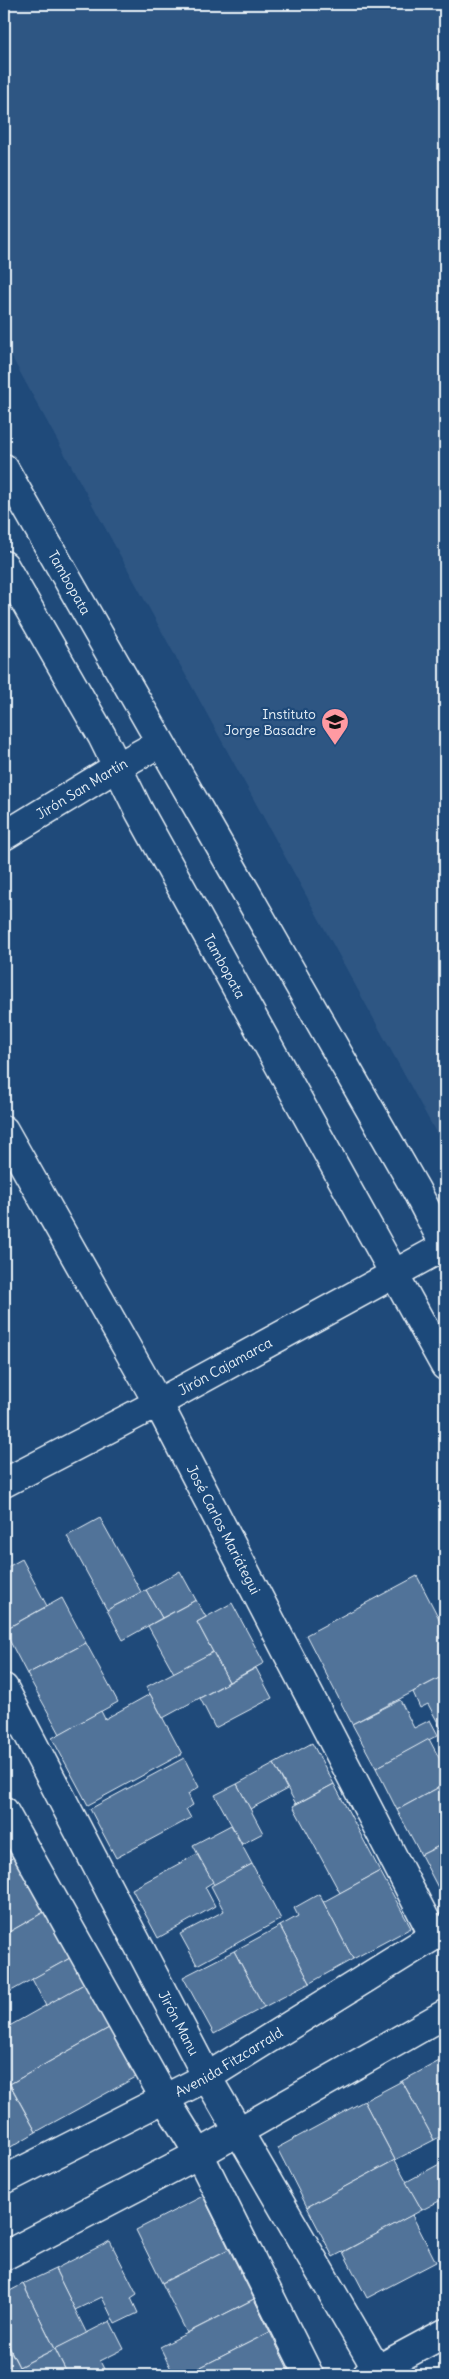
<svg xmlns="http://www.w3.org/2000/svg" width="449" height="2379" viewBox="0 0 449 2379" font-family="Delius,sans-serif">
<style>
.built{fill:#2e5683}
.building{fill:#517399;stroke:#e8f1f8}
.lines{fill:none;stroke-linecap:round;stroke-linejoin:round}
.minor-casing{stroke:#e8f1f8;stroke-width:31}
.major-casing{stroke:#e8f1f8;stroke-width:31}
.minor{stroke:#1f4a7a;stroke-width:28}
.major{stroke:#1f4a7a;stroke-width:28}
.labels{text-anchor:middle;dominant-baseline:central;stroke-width:4.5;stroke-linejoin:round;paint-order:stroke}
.street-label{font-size:14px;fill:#e8f1f8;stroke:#1f4a7a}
.poi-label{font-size:14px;fill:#e8f1f8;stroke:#1f4a7a;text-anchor:end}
</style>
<rect width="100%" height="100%" fill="#1f4a7a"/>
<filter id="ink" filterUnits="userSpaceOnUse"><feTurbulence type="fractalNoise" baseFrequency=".02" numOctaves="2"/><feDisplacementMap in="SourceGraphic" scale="10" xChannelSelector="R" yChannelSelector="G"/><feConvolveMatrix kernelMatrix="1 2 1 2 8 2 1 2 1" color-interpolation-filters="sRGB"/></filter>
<g filter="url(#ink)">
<polygon class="built" points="4,4 445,4 445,1149 4,343"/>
<g class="building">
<polygon points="100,1518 141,1592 107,1610 67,1536"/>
<polygon points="22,1559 47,1606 4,1630 4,1569"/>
<polygon points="180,1571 196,1600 162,1618 146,1590"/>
<polygon points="417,1576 445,1630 445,1675 352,1724 306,1635"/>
<polygon points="146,1590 162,1618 123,1640 107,1610"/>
<polygon points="62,1598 86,1643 27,1674 4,1630"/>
<polygon points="196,1600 206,1617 197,1622 213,1652 174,1673 148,1626"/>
<polygon points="232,1603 264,1663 229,1682 197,1622"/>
<polygon points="86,1643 118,1702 60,1734 27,1674"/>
<polygon points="213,1652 229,1682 163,1718 146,1687"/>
<polygon points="256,1668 272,1698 215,1728 200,1698"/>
<polygon points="445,1675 445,1736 428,1704 420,1708 413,1692"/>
<polygon points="150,1694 182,1754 88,1805 52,1738 101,1711 105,1719"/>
<polygon points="400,1700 414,1728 430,1720 438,1735 376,1768 352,1724"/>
<polygon points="429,1739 445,1769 445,1784 397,1810 376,1768"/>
<polygon points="312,1743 334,1784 296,1804 274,1764"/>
<polygon points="184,1758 199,1787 188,1794 193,1805 186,1809 191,1818 116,1858 90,1809"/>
<polygon points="274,1764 287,1789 250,1809 237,1784"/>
<polygon points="237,1784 263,1833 242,1844 215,1795"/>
<polygon points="334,1784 380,1871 340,1893 293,1806"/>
<polygon points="445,1784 445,1843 421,1855 397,1810"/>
<polygon points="231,1825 252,1864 214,1885 193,1845"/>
<polygon points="4,1838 14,1857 4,1863"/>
<polygon points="445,1843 445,1901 421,1855"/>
<polygon points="197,1854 213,1882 205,1887 215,1906 158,1938 132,1889"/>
<polygon points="14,1857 44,1912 4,1935 4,1863"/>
<polygon points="252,1864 281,1919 197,1965 180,1934 224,1911 211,1886"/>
<polygon points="380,1871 411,1928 353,1959 323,1902"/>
<polygon points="319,1894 353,1959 310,1983 280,1926 298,1916 294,1908"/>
<polygon points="44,1912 70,1958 4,1995 4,1935"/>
<polygon points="280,1926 310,1983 264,2007 234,1951"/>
<polygon points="234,1951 264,2007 214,2034 183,1977"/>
<polygon points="70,1958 84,1984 46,2006 32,1979"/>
<polygon points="84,1984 109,2028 10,2084 4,2074 4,2029"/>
<polygon points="109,2028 136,2077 36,2132 10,2084"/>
<polygon points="445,2058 445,2134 434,2140 402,2081"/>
<polygon points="4,2074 36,2132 4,2151"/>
<polygon points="402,2081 434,2140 395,2160 364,2101"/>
<polygon points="364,2101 395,2160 307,2207 277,2148"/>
<polygon points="395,2160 422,2210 333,2257 307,2207"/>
<polygon points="445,2161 445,2198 422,2210 406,2182"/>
<polygon points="203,2196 229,2249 162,2283 136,2230"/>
<polygon points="412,2215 436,2262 367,2298 343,2252"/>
<polygon points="110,2241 137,2294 131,2298 138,2313 115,2324 102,2297 75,2310 55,2269"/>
<polygon points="229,2249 254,2299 187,2333 162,2283"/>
<polygon points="55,2269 87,2334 55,2349 23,2284"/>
<polygon points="23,2284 55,2349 19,2367 4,2336 4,2294"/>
<polygon points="254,2299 270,2332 185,2375 174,2375 160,2347"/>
<polygon points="110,2321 124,2349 100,2361 107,2375 68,2375 55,2349"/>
<polygon points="270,2332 291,2375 185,2375"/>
<polygon points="8,2346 19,2367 23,2375 4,2375 4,2348"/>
<polygon points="55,2349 68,2375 23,2375 19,2367"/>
</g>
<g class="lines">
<defs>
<g id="minor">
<path id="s1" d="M4,836L117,767L160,743"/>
<path id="s2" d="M4,1130L158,1403L434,1936"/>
<path id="s3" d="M4,1483L158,1403L445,1246"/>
<path id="s4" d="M4,1688L207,2077L380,2375"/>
<polyline points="4,1811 165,2099 199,2154 309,2375"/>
<path id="s5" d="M4,2180L207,2077L445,1929"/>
<polyline points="4,2256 199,2154 445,2014"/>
<polyline points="367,2375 445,2333"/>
</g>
<g id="major">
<path id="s6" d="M4,468L416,1190L445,1246"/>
<path id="s7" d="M4,565L102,736L139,811L445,1366"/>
</g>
</defs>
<use href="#minor" class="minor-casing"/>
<use href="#major" class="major-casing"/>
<use href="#minor" class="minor"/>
<use href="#major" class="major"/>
</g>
</g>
<defs>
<symbol id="university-pin" viewBox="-11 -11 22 30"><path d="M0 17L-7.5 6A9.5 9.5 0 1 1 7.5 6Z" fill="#ff9aa2" stroke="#1f4a7a"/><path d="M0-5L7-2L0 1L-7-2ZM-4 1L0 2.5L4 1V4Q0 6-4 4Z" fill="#111"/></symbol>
</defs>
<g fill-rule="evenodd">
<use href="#university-pin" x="319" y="706" width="32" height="43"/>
</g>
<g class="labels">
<g class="street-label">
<text stroke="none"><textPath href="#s6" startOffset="132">Tambopata</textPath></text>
<text stroke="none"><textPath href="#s1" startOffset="91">Jirón San Martín</textPath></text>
<text stroke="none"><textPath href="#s7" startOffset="458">Tambopata</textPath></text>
<text stroke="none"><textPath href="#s3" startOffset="250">Jirón Cajamarca</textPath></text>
<text stroke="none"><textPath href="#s2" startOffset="456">José Carlos Mariátegui</textPath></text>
<text stroke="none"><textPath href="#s4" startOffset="378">Jirón Manu</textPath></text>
<text stroke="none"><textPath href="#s5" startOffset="254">Avenida Fitzcarrald</textPath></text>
</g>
<g class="poi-label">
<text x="316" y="714">Instituto<tspan x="316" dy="16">Jorge Basadre</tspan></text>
</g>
</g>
<rect width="449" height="2379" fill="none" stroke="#1f4a7a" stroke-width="20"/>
<rect x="10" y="10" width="429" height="2359" fill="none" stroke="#e8f1f8" stroke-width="2" filter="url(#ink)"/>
</svg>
